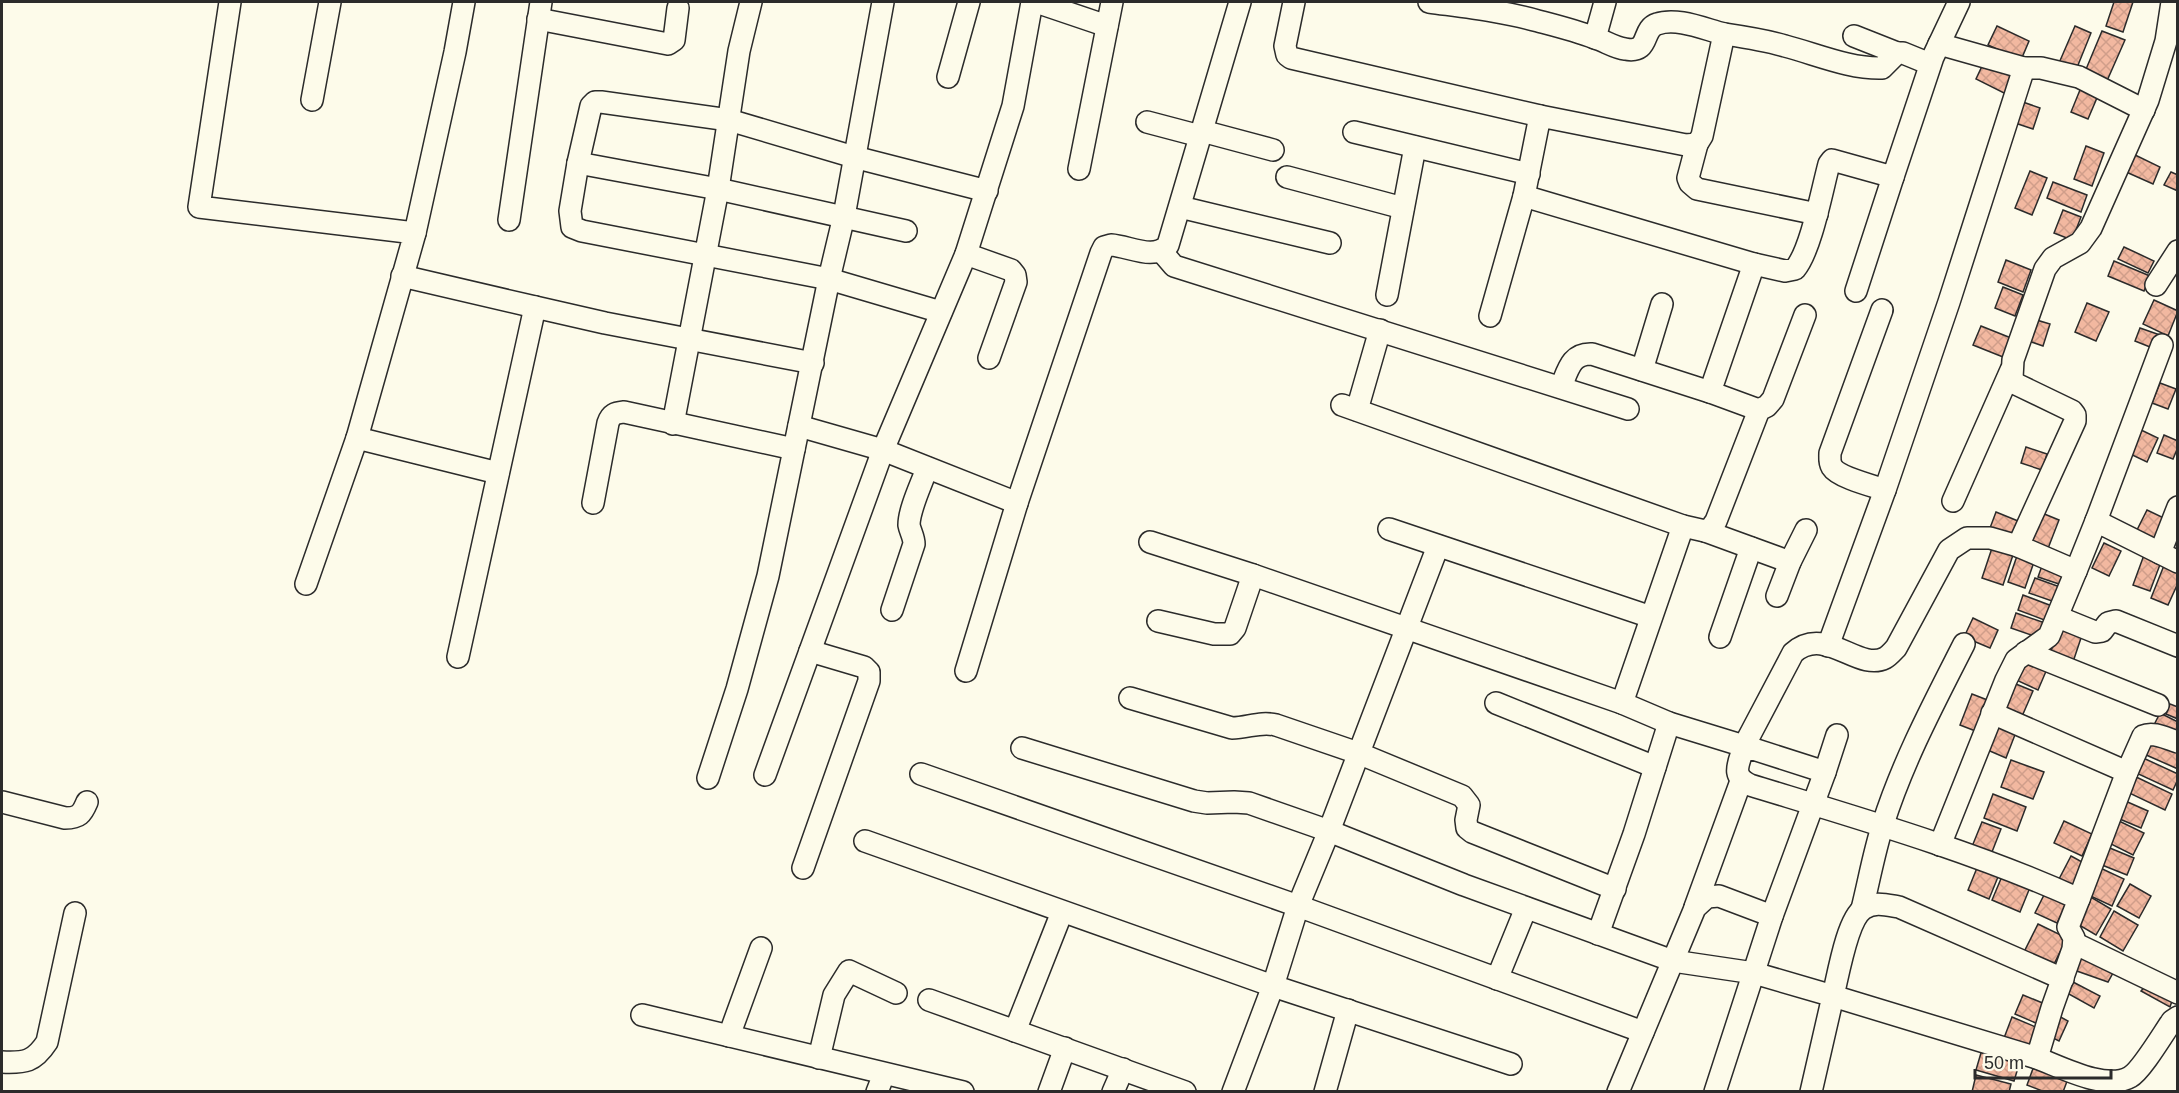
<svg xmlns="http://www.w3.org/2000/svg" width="2179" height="1093" viewBox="0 0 2179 1093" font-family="Arial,sans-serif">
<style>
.building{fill:url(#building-cross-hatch);stroke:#2b2b2b;stroke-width:1.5}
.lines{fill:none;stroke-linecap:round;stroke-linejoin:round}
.minor-casing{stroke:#2b2b2b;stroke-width:24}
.minor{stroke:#fdfbea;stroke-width:21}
</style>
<defs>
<pattern id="building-cross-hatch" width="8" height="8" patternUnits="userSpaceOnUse" patternTransform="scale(1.5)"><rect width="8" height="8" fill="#f2b8a0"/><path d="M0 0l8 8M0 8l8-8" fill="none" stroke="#d09e8a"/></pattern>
</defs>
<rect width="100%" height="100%" fill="#fdfbea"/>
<g class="building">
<polygon points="2114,2 2133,2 2123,32 2106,26"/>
<polygon points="1997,26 2029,41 2021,60 1988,45"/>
<polygon points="2075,26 2091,33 2076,70 2059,63"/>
<polygon points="2102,31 2125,40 2106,83 2084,74"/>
<polygon points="1984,62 2014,76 2006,94 1976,79"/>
<polygon points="2082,85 2099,93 2088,119 2071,112"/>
<polygon points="2017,100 2040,108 2033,129 2009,121"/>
<polygon points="2086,146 2104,153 2092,186 2074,179"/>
<polygon points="2131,153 2160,167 2153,184 2124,171"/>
<polygon points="2030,171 2047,178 2032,215 2015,208"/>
<polygon points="2171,172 2178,175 2178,191 2164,185"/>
<polygon points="2053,182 2087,195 2081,212 2047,198"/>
<polygon points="2063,210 2081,217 2072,240 2054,233"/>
<polygon points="2124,247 2154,261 2148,273 2118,259"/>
<polygon points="2006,260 2031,270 2023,292 1998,282"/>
<polygon points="2114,261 2150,276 2144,291 2108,276"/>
<polygon points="2003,287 2023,295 2015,316 1995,308"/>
<polygon points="2154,300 2178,311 2168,336 2143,324"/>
<polygon points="2087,303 2109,312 2096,341 2075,332"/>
<polygon points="2030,318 2050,324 2043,346 2023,339"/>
<polygon points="1981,326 2011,338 2003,357 1973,345"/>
<polygon points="2140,328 2160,335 2155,349 2135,341"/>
<polygon points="2160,383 2176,389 2168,409 2152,403"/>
<polygon points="2139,429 2158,438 2147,462 2128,453"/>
<polygon points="2164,435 2178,441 2178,447 2173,459 2157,453"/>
<polygon points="2026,447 2047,454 2042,470 2021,463"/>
<polygon points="2147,510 2166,519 2153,545 2134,536"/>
<polygon points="2037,511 2059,520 2047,551 2025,542"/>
<polygon points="1996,512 2018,521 2012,537 1990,528"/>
<polygon points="2104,543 2121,551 2109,576 2092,568"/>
<polygon points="1993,545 2014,552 2003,585 1982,578"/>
<polygon points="2018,553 2035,559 2025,588 2008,582"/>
<polygon points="2144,555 2161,562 2150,591 2133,585"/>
<polygon points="2043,563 2067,572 2062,585 2038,577"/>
<polygon points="2165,563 2178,568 2178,583 2168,605 2151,598"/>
<polygon points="2035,578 2060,587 2055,602 2029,593"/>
<polygon points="2023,595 2052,606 2047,621 2018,610"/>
<polygon points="2016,613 2045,623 2040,638 2011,628"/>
<polygon points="1973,618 1998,630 1990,648 1964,637"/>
<polygon points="2061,621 2084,629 2073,662 2050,654"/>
<polygon points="2023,659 2047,669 2038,690 2014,679"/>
<polygon points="2011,682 2033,691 2020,721 1999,712"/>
<polygon points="1972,694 1990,701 1978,732 1960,725"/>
<polygon points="2170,704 2178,707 2178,719 2166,714"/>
<polygon points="2160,713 2178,722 2178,737 2154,725"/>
<polygon points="1995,718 2018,727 2006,758 1983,748"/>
<polygon points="2151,739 2178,750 2178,769 2144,754"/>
<polygon points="2141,757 2178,774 2178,779 2173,790 2134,772"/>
<polygon points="2011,760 2044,772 2033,799 2001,787"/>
<polygon points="2132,775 2172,794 2165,810 2125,791"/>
<polygon points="1993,794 2026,807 2017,831 1984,818"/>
<polygon points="2123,800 2148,811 2141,828 2115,817"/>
<polygon points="2064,821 2092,834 2082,856 2054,843"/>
<polygon points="2119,821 2144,833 2133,855 2109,843"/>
<polygon points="1982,822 2001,829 1990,857 1971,849"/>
<polygon points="2105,846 2134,858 2127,875 2097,863"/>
<polygon points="2071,856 2084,863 2070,890 2057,883"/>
<polygon points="1979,863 2000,872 1989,899 1968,890"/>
<polygon points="2096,866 2124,879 2112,906 2084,893"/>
<polygon points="2003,874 2031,885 2020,912 1992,900"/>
<polygon points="2130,884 2151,896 2139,918 2117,906"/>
<polygon points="2047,889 2069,899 2057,923 2035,913"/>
<polygon points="2089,896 2111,909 2096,935 2074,922"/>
<polygon points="2114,911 2138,925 2123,951 2100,937"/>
<polygon points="2038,924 2067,938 2053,966 2024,952"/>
<polygon points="2081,957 2114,971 2108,982 2074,970"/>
<polygon points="2073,982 2100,996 2094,1008 2067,993"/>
<polygon points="2147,984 2173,998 2170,1007 2141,991"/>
<polygon points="2023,995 2045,1004 2038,1024 2015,1014"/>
<polygon points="2057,1015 2068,1021 2059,1041 2047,1035"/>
<polygon points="2012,1017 2038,1028 2030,1048 2004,1038"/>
<polygon points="1983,1046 2021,1058 2014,1081 1976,1070"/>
<polygon points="2035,1063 2069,1076 2063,1092 2045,1092 2027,1085"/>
<polygon points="1976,1075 2011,1084 2009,1092 1972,1092"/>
</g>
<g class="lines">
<defs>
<g id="minor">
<polyline points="230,2 199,207 415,233 357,438 498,473"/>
<polyline points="1036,2 1107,26"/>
<polyline points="1294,2 1285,46 1287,55 1291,58 1540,116"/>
<path d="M1429,2C1465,7 1503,11 1538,21C1557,26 1577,31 1595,38C1605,41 1615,48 1625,49C1651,54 1641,29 1657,24C1677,17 1704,29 1724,34L1702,136L1697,144L1686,145L1540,116L1524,196L1754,264L1785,271L1795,269C1811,250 1822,190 1829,164L1832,160L1893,177L1933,57L1959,2"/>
<polyline points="538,19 668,44 674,40 678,8"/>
<path d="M1724,34C1744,37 1765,40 1785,46C1816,54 1850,69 1882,68L1897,53H1903L1930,64"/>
<polyline points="1854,36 1897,53"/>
<polyline points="1595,38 1605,2"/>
<polyline points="1939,44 2024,68 2041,68 2079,77 2144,110"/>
<polyline points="948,77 969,2"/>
<polyline points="312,100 330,2"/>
<polyline points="1147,122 1200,136"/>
<polyline points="1202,131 1273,150"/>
<polyline points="1354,132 1529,174"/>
<polyline points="1697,144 1688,178 1690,183 1697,189 1817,214"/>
<polyline points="578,163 570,211 572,227 582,231 829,279 941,312"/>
<polyline points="1079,169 1112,2"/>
<polyline points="1287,177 1403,208"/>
<polyline points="1180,207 1330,243"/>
<polyline points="509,220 541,2"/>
<polyline points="906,231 718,189 578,163 591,106 595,102 601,102 729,120 854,157 987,191"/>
<polyline points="415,233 455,52 464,2"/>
<polyline points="1162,252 1174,266 1628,409"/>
<polyline points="966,254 1011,270 1015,275 1016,282 989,358"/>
<polyline points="1754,264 1710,392 1759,410"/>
<polyline points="402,276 535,307"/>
<polyline points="2156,285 2178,251"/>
<polyline points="1856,291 1893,177"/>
<polyline points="1387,295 1415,147"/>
<path d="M1882,310L1830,453C1830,458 1829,462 1832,467C1838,477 1873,486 1885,490"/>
<polyline points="1490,316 1524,196"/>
<polyline points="1642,370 1662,304"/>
<path d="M1561,387C1568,370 1571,353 1592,354L1710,392"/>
<polyline points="1342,405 1683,526 1705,531 1711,528 1716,521 1759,410 1767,406 1773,399 1805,315"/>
<polyline points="1357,410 1380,330"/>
<polyline points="673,424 718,189 739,51 751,2"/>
<polyline points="799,426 883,450 1017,503"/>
<polyline points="1953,501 2011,370"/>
<path d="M593,503L608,423C611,414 615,413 624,412L794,449"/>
<polyline points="2096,521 2162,345"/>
<polyline points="1389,529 1651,617"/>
<polyline points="1705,531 1790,562"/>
<path d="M1150,542L1253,575L1622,703L1669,723L1744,746L1793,653C1825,624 1858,672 1885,658C1889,656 1893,651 1896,648L1949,550L1967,538H1990L2018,546L2076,571L2096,521L2178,562"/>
<polyline points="2018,546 2075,421 2075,415 2072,411 2016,384 2012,378 2013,360 2045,269 2053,258 2080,243 2091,228 2148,100 2166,41 2172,2"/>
<polyline points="2160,553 2178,507"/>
<polyline points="306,584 357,438"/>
<polyline points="1777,596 1790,562 1806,530"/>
<path d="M892,610L914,544C914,537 910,531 909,525C909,509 922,483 927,468"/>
<polyline points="2058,617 2095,632 2102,631 2108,623 2116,621 2178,646"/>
<polyline points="1158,621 1214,634 1230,634 1235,628 1253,575"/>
<polyline points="1720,637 1751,548"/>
<polyline points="1828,646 1885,490 1949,302 2024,68"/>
<polyline points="2026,652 2158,705"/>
<polyline points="458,657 535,307 605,323 813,363"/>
<path d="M966,671L1017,503L1101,253L1104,247L1111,245C1129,246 1154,261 1168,245L1240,2"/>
<path d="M1130,698L1232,728C1248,728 1260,721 1276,725L1358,753L1462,796L1469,805L1466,820L1467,828L1472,832L1615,889"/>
<polyline points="1496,703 1655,767"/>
<polyline points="1622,703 1683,526"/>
<polyline points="1992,713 2127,772"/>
<polyline points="1022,748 1194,801 1207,803 1234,802 1249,803 1329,831 1464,885 1673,961 1754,973 1833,996 1811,1092"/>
<polyline points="1825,772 1837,735"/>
<polyline points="921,774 1298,906 1643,1032"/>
<polyline points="765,775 883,450 966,254 1013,106 1032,2"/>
<polyline points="708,778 737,689 768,576 829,279 844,216 883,2"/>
<path d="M2,802L65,818C79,818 82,814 87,802"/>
<polyline points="865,841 1273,986 1511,1064"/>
<polyline points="1940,845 2006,680 2016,660 2049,636 2076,571"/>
<polyline points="803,868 869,681 869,672 864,667 810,651"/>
<path d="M2079,899L2127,772L2143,736C2154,731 2167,739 2178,742"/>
<polyline points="1695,907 1741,781"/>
<path d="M1862,909C1869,881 1874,852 1883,824C1903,761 1934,703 1964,644"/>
<polyline points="1598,934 1634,834 1669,723"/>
<polyline points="2074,943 2178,993"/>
<polyline points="1497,979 1526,908"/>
<polyline points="929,1000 1185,1092"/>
<polyline points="642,1015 963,1092"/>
<polyline points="1015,1031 1062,912"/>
<polyline points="729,1036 761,948"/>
<polyline points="819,1058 834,995 849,971 896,993"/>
<path d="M2037,1058L1833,996C1838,976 1847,920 1863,909C1874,901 1887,905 1899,907L2063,979"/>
<path d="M2,1062C25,1063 34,1062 47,1042L75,913"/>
<polyline points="877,1092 884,1074"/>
<polyline points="1049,1092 1065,1048"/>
<polyline points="1113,1092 1123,1069"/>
<polyline points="1233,1092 1273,986 1298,906 1329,831 1438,546"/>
<polyline points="1325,1092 1348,1010"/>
<polyline points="1618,1092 1695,908 1707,897 1719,896 1772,916"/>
<path d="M1715,1092L1772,916L1825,772L1744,746C1739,764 1730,775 1750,785C1861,819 1973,851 2079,899L2068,927L2074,938L2073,949L2052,1008L2037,1058C2061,1067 2106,1091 2130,1077C2141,1071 2163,1034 2172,1021L2178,1017"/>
</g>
</defs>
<use href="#minor" class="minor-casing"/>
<use href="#minor" class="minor"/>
</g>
<rect width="2179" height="1093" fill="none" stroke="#2b2b2b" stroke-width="6"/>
<path d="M1975 1069v9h136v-9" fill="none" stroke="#2b2b2b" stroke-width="3"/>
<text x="1984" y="1069" font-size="18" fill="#2b2b2b" stroke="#fdfbea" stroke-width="4.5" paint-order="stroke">50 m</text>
</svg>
